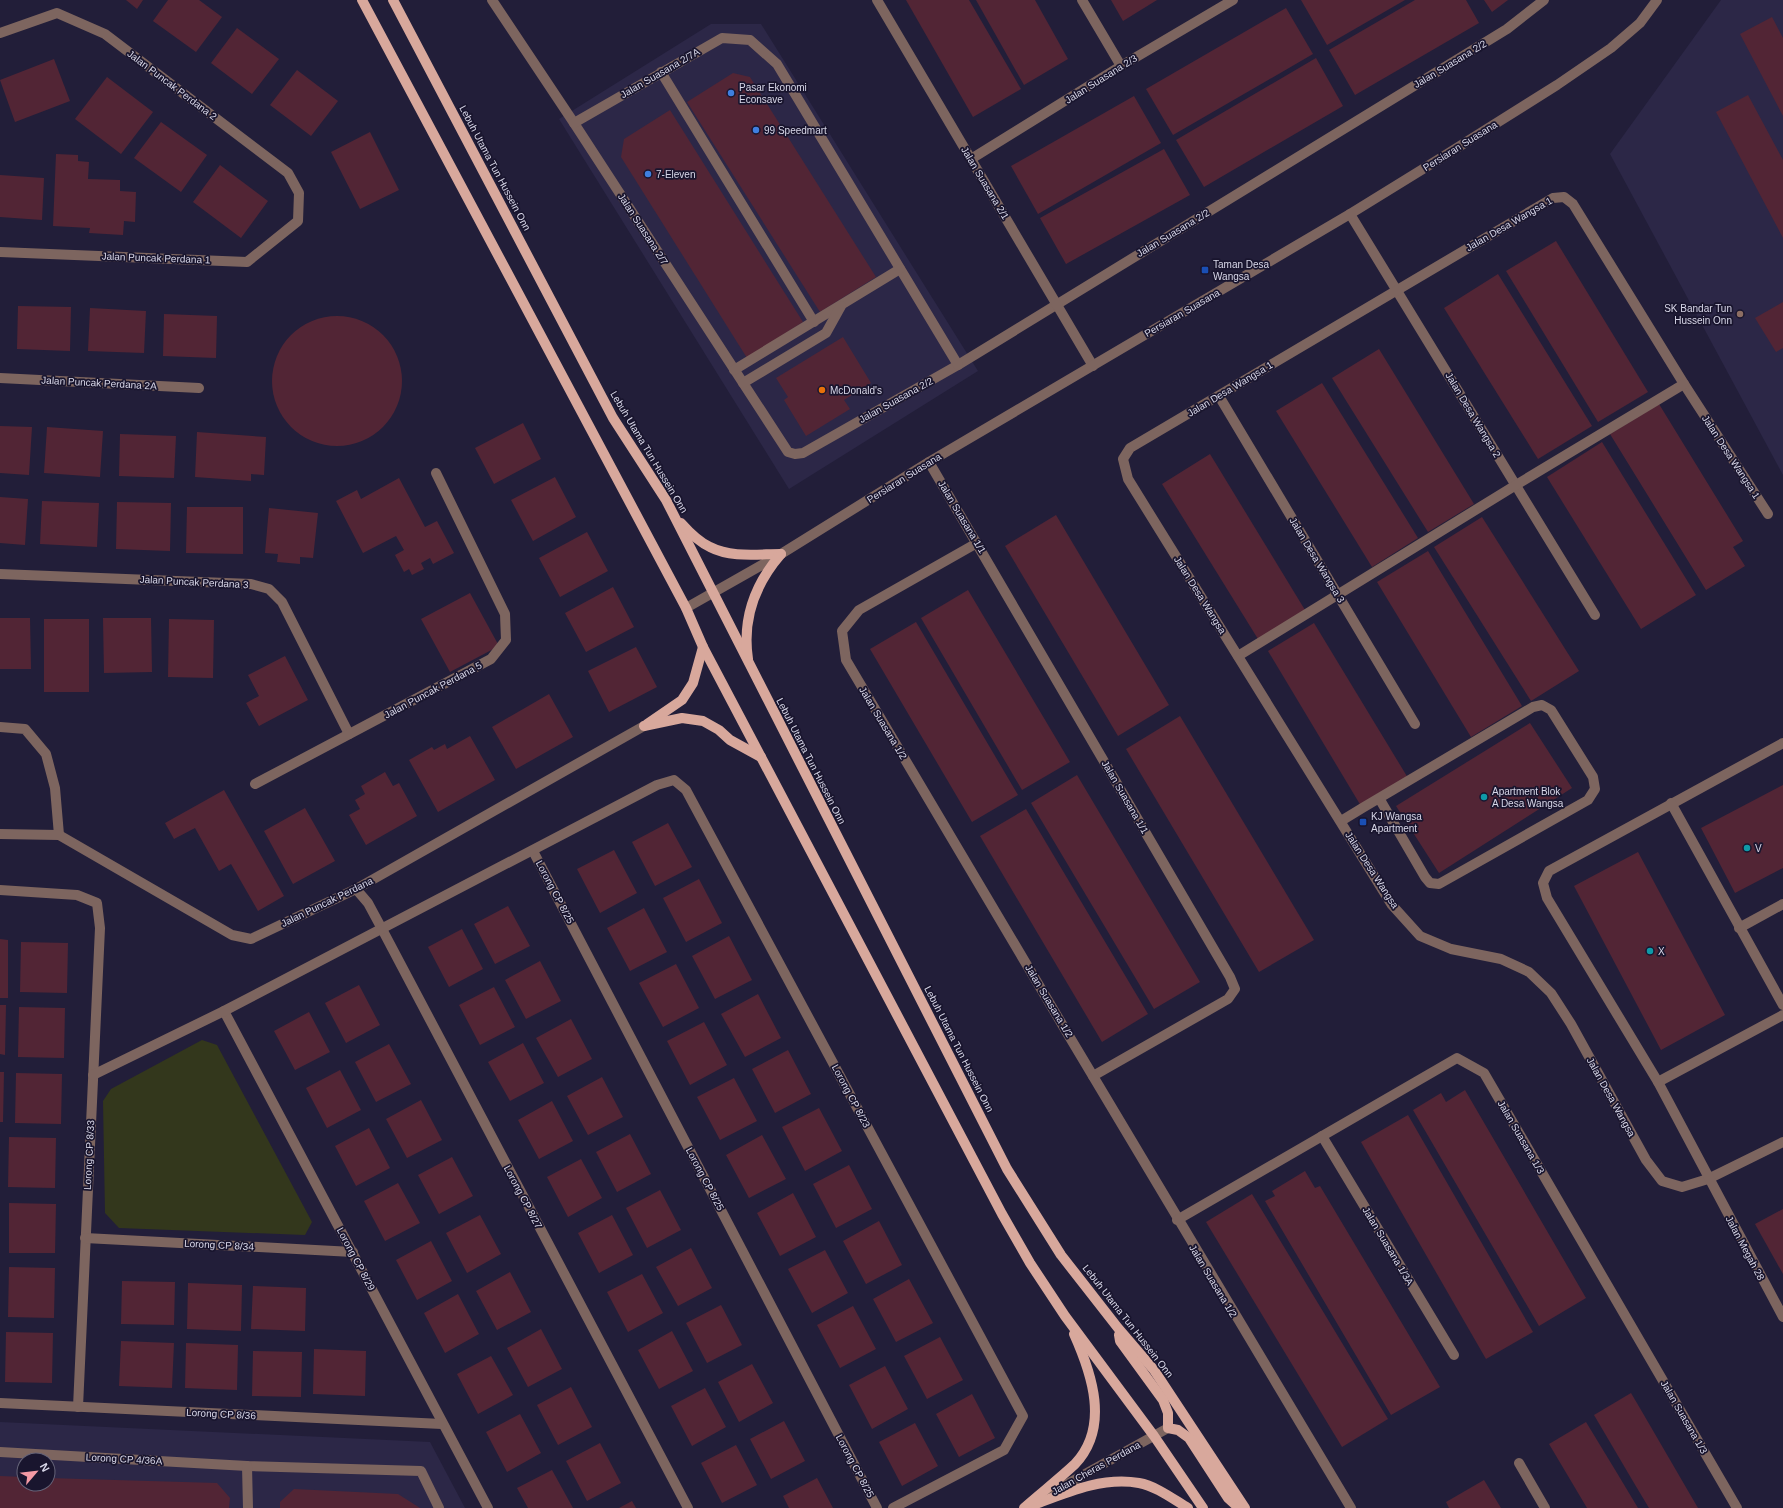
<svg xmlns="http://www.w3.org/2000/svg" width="1783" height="1508" viewBox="0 0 1783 1508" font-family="Arial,sans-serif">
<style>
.built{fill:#2c2747;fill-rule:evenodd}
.green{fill:#33371c}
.building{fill:#522535}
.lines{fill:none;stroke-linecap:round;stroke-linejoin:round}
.minor{stroke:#7d655f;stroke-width:10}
.major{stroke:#d8a89c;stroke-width:10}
.shop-dot{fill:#3f7fe0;stroke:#19152e;stroke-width:1.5}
.transit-dot{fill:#1a4fb4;stroke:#19152e;stroke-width:1.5}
.education-dot{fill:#8d6e63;stroke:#19152e;stroke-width:1.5}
.food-dot{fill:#e8710a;stroke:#19152e;stroke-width:1.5}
.culture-dot{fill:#0f9aa8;stroke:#19152e;stroke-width:1.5}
.labels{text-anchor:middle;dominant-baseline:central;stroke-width:3.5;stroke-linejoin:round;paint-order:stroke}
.street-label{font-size:10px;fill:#d8d7e8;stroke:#19152e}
.poi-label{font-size:10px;fill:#d8d7e8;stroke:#19152e;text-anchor:start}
</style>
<rect width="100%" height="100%" fill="#221e39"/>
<g class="built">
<polygon points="1721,0 1783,0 1783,475 1610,154"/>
<polygon points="711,24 761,24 978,371 789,489 559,119"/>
<path d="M0,1422L430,1442L465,1508H0ZM24,1460H48V1484H24Z"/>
</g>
<polygon class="green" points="202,1040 217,1045 312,1222 305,1235 119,1228 105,1213 103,1101 111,1089"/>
<g class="building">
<polygon points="126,0 143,0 137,9"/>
<polygon points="168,0 199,0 222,17 196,52 153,21"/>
<polygon points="906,0 969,0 1021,89 973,117"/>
<polygon points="976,0 1035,0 1068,59 1024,85"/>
<polygon points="1111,0 1157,0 1123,21"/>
<polygon points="1301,0 1405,0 1327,45"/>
<polygon points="1415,0 1466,0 1479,23 1355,95 1329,50"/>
<polygon points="1484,0 1508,0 1492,12"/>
<polygon points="1286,8 1313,54 1173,135 1146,89"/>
<polygon points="1772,17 1783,38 1783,116 1740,34"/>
<polygon points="237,28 279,59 252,94 211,63"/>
<polygon points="1316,58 1343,106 1204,187 1176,140"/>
<polygon points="54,59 70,101 15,122 0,80"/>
<polygon points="297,70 338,101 311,136 270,105"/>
<polygon points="733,73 750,77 876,277 820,312 687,102"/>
<polygon points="107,77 153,112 121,154 75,119"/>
<polygon points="1748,95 1783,160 1783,238 1716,112"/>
<polygon points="1134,96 1161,143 1038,214 1011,166"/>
<polygon points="670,110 803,322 747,358 621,157 624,139"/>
<polygon points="161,122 207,155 181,192 134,158"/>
<polygon points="370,132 399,190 360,209 331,152"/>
<polygon points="1164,149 1190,195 1066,264 1040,218"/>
<polygon points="56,154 78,155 78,161 89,162 88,179 120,180 120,191 136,192 135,222 124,221 123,235 89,233 90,228 53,226"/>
<polygon points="220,165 268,201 241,238 193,202"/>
<polygon points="0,175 44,178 42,220 0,217"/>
<polygon points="1556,241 1648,392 1598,422 1506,271"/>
<polygon points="1498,274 1592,426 1538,459 1444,308"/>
<polygon points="1783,302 1783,348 1776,352 1755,318"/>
<polygon points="18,306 71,307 70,351 17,349"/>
<polygon points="90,308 146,311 144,353 88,351"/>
<polygon points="164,314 217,316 216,358 163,356"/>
<circle cx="337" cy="381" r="65"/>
<polygon points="843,337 871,383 844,400 850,409 806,436 784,400 788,397 776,378"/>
<polygon points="1379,349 1474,504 1428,532 1332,378"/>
<polygon points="1322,383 1418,538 1372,567 1276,411"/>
<polygon points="1659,404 1743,541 1733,547 1745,566 1706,590 1610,434"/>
<polygon points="523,423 541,459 494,484 475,448"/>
<polygon points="0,426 32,427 29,475 0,473"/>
<polygon points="47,427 103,431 100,477 44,473"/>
<polygon points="197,432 266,437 264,475 251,474 251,481 195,477"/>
<polygon points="120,434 176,436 174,478 119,476"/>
<polygon points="1602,442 1696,595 1641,629 1547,477"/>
<polygon points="1210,454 1305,610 1258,639 1162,484"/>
<polygon points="555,477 576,517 533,541 511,500"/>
<polygon points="399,478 425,527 437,521 454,553 433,564 430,558 421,563 424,569 412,575 409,569 404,572 395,555 404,550 396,536 363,553 336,501 357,490 361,499"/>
<polygon points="0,497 28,499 25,545 0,543"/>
<polygon points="42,501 99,503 97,547 40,544"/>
<polygon points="117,502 171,503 170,551 116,549"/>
<polygon points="187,507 243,507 243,554 186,553"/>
<polygon points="269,508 318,513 313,558 300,557 300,564 277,562 278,554 265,553"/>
<polygon points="1056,515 1169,705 1118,736 1005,546"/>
<polygon points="1482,517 1579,671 1531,701 1434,547"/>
<polygon points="587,532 608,571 560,597 539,558"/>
<polygon points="1428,551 1522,706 1471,737 1377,582"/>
<polygon points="613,587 634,627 586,652 565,613"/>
<polygon points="968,590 1070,762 1022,790 921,618"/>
<polygon points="470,593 499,646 450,672 421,619"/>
<polygon points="0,618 30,618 31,669 0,669"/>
<polygon points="103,618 151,618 152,672 104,673"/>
<rect x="44" y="619" width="45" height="73"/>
<polygon points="169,619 214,620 213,678 168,677"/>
<polygon points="916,622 1018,795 972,822 870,649"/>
<polygon points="1314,623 1408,778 1361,806 1268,651"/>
<polygon points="636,647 657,687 609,712 588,671"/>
<polygon points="285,656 308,700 259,726 246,703 259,696 248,675"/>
<polygon points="549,694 573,737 516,769 492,727"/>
<polygon points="1180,716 1314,940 1259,972 1126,749"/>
<polygon points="1530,723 1572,788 1439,873 1396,806"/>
<polygon points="470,736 495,780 438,812 409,760 432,747 434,750 445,744 447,749"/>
<polygon points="385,772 393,786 399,783 417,816 366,845 349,815 360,809 355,800 365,794 361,786"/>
<polygon points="1077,775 1200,982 1154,1009 1031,803"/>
<polygon points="1783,785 1783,868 1735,893 1701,828"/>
<polygon points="224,790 284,896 258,911 231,864 219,871 195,828 174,839 165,823"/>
<polygon points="305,808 335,861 293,884 264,831"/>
<polygon points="1026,809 1148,1014 1102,1042 980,836"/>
<polygon points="668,823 692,867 655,886 632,842"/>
<polygon points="614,850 637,893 600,913 577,869"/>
<polygon points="1638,852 1725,1015 1661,1050 1574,886"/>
<polygon points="699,879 722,923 686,942 663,898"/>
<polygon points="508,906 530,946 495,964 474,924"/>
<polygon points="644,908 667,952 630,971 607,928"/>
<polygon points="462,929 483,969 449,987 428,947"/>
<polygon points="729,936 752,980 715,999 692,956"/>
<polygon points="0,939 8,940 8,998 0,998"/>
<polygon points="21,942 68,943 67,993 20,992"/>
<polygon points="540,961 561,1001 526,1019 505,980"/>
<polygon points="676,964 699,1008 663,1027 639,983"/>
<polygon points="359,985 380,1025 346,1043 325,1003"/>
<polygon points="494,987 515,1027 480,1045 459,1005"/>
<polygon points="758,994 781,1038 745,1057 721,1014"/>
<polygon points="0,1005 6,1005 5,1055 0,1054"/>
<polygon points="19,1007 65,1008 64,1058 18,1057"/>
<polygon points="309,1012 330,1052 295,1070 274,1031"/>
<polygon points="571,1019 592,1059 558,1077 536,1038"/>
<polygon points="704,1022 727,1065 690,1085 667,1041"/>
<polygon points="523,1043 544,1083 510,1101 488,1062"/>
<polygon points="389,1044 411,1084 376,1102 355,1062"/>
<polygon points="788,1050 811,1094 775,1113 752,1069"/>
<polygon points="340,1070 361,1110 327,1128 306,1088"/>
<polygon points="0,1072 4,1072 3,1122 0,1122"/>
<polygon points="16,1073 62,1074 61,1124 15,1123"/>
<polygon points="602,1077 623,1117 588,1135 567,1096"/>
<polygon points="734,1078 757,1121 720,1140 697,1097"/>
<polygon points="1465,1090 1586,1298 1539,1326 1413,1110 1441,1093 1446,1102"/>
<polygon points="421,1100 442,1140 407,1158 386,1119"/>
<polygon points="552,1101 573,1141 539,1159 518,1120"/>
<polygon points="819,1108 842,1151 805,1171 782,1127"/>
<polygon points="1408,1115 1533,1332 1486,1359 1361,1142"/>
<polygon points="369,1128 390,1168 356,1186 335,1146"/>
<polygon points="630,1134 651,1174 617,1192 596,1152"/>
<polygon points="762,1135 786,1179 749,1198 726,1155"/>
<polygon points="9,1137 56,1138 55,1188 8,1187"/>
<polygon points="452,1157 473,1196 439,1214 418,1175"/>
<polygon points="581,1159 602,1198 568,1217 547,1177"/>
<polygon points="849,1165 872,1209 836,1228 813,1184"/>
<polygon points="1305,1171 1315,1188 1320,1186 1440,1387 1391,1415 1265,1201 1275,1196 1272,1191"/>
<polygon points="398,1183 420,1223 385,1241 364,1201"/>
<polygon points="660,1190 681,1230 647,1248 626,1208"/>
<polygon points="793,1193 816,1237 780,1256 757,1213"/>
<polygon points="1252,1194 1388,1419 1342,1447 1206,1222"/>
<polygon points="9,1203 56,1204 55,1253 9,1253"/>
<polygon points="1783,1209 1783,1274 1755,1224"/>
<polygon points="480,1215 501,1254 467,1273 446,1233"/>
<polygon points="612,1215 633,1255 599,1273 578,1233"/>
<polygon points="879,1221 902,1265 866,1284 843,1241"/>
<polygon points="431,1241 452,1281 417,1300 396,1260"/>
<polygon points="691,1248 712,1288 678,1306 656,1267"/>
<polygon points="825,1250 848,1293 812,1313 788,1269"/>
<polygon points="9,1267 55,1268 54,1318 8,1317"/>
<polygon points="510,1272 531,1312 497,1330 476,1291"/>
<polygon points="642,1274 663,1313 628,1332 607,1292"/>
<polygon points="909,1279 933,1323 896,1342 873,1299"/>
<polygon points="122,1281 175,1282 174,1325 121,1324"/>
<polygon points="188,1283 242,1285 241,1331 187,1329"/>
<polygon points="253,1286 306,1288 305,1331 251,1329"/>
<polygon points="458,1294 479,1334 445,1353 424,1313"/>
<polygon points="721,1305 742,1345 707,1363 686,1323"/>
<polygon points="853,1306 876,1349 840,1368 817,1325"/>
<polygon points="541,1329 562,1369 528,1387 507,1348"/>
<polygon points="672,1331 693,1371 659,1389 638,1350"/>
<polygon points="6,1332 53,1333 52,1383 5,1382"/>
<polygon points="940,1337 963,1380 927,1399 904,1356"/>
<polygon points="121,1341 174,1343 172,1388 119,1386"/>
<polygon points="186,1343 238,1345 237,1390 185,1388"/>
<polygon points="314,1349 366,1351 365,1396 313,1394"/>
<polygon points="253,1351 302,1352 301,1397 252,1396"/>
<polygon points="491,1356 513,1395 478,1414 457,1374"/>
<polygon points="752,1364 773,1403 739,1422 718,1382"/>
<polygon points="885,1366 908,1409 872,1429 849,1385"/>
<polygon points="571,1387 592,1427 558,1445 537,1405"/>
<polygon points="705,1388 726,1427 692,1446 671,1406"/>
<polygon points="1631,1393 1641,1410 1698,1508 1649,1508 1634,1483 1594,1415"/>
<polygon points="972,1394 995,1438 959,1457 936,1414"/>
<polygon points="520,1414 541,1453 507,1472 486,1432"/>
<polygon points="784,1421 805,1461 771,1479 750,1439"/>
<polygon points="1586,1422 1617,1473 1638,1508 1587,1508 1549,1444"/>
<polygon points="915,1423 938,1466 902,1486 879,1442"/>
<polygon points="600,1443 621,1483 587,1501 566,1461"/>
<polygon points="736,1445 757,1485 722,1503 701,1463"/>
<polygon points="552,1470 573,1508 528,1508 517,1488"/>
<polygon points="0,1476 24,1477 24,1484 48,1484 48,1478 217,1483 230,1498 229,1508 0,1508"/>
<polygon points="817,1478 833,1508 789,1508 783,1496"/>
<polygon points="1484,1480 1501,1508 1449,1508 1446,1502"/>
<polygon points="294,1489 398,1494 420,1508 280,1508 280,1502"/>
<polygon points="632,1501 636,1508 619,1508"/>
</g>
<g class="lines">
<g class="minor">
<polyline points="492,0 574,123 788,452 795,454 803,453 958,365 1507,29 1544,0"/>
<polyline points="877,0 1093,366"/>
<polyline points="1082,0 1121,66"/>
<polyline points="0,33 57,13 105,34 288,173 299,193 298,221 247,262 0,252"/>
<polyline points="661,72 814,322"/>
<polyline points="574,123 722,38 750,40 777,64 958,365"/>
<polyline points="971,159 1121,66 1233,0"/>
<polyline points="1350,214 1595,615"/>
<polyline points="734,370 900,269"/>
<polyline points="0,378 199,388"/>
<polyline points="743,383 826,333 841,306"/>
<polyline points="1219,396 1415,724"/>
<polyline points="929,462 1230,977 1235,989 1228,999 1093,1076"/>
<polyline points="1768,514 1684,384 1573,204 1564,197 1553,198 1130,448 1123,459 1128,479 1392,905 1420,936 1451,949 1501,959 1529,972 1551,993 1571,1024 1646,1160 1662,1181 1682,1187 1708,1179 1783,1142"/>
<path d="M977,543L859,610L842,631L846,660C1014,943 1181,1226 1351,1508"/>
<polyline points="0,574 251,584 269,589 282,602 349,734"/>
<polyline points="686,608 781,554 929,462 1350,214 1444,156 1557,85 1611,48 1640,23 1657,0"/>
<polyline points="1238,656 1516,485 1684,384"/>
<polyline points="0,727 25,729 46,754 55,788 59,835"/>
<polyline points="1783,743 1549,871 1543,883 1547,898 1658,1082 1783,1317"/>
<polyline points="255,784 491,659 506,640 505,614 436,473"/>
<polyline points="1671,803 1783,1005"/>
<polyline points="1341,821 1364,807 1533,707 1542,705 1551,710 1593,777 1595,789 1588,800 1439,884 1430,883 1425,877 1379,798"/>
<polyline points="0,834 59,835 232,935 251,939 356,889 644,726"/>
<polyline points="533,851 877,1508"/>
<polyline points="356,889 368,903 382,929 688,1508"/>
<polyline points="0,890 77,895 97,903 100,928 78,1407"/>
<polyline points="1739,928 1783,904"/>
<polyline points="224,1011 488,1508"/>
<polyline points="93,1075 224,1011 657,785 674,780 686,790 1023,1416 1004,1450 893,1508"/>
<polyline points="1658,1082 1783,1015"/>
<polyline points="1322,1136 1454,1355"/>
<polyline points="1177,1220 1457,1058 1484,1073 1737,1508"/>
<polyline points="85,1238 353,1252"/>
<polyline points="0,1403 442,1424"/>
<polyline points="0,1452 247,1466 421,1471 439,1508"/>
<polyline points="1519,1463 1545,1508"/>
<polyline points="247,1466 248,1508"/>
<polyline points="1040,1499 1168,1428"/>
</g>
<g class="major">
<polyline points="362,0 686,608 703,647 1002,1214 1030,1263 1065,1316 1154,1436 1203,1508"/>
<polyline points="393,0 613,418 666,500 1007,1169 1061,1255 1118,1328 1154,1370 1245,1508"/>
<path d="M681,523C689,532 699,542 710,547C731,558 758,554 781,554"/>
<path d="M748,659C742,619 755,584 781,554"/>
<polyline points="647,724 682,700 693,683 703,647"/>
<polyline points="644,726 682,718 703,721 719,730 730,740 761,757"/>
<polyline points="1119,1335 1120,1341 1163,1400 1168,1413 1168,1428 1178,1430 1189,1438 1228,1498 1239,1508"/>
<path d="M1028,1507C1063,1494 1101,1476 1139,1483C1156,1486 1173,1499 1188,1508"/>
<path d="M1024,1508C1041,1493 1059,1479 1075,1464C1110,1427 1092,1374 1074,1334"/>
</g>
</g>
<g class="shop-dot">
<circle cx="731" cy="93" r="4"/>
<circle cx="756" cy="130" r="4"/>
<circle cx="648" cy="174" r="4"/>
</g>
<g class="transit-dot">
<rect x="1201" y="266" width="8" height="8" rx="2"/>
<rect x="1359" y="818" width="8" height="8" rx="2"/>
</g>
<circle class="education-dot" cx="1740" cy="314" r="4"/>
<circle class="food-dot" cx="822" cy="390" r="4"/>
<g class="culture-dot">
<circle cx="1484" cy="797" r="4"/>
<circle cx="1747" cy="848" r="4"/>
<circle cx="1650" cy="951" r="4"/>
</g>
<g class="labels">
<g class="street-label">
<text transform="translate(1450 64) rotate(-31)">Jalan Suasana 2/2</text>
<text transform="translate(660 73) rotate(-30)">Jalan Suasana 2/7A</text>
<text transform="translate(1101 79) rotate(-32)">Jalan Suasana 2/3</text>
<text transform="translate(172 85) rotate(37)">Jalan Puncak Perdana 2</text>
<text transform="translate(1460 146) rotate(-32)">Persiaran Suasana</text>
<text transform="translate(495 168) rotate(62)">Lebuh Utama Tun Hussein Onn</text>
<text transform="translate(985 183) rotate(59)">Jalan Suasana 2/1</text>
<text transform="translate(1509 224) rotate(-30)">Jalan Desa Wangsa 1</text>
<text transform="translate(643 229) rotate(57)">Jalan Suasana 2/7</text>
<text transform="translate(1173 233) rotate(-31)">Jalan Suasana 2/2</text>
<text transform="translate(156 258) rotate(2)">Jalan Puncak Perdana 1</text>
<text transform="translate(1182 313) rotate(-30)">Persiaran Suasana</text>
<text transform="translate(99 383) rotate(3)">Jalan Puncak Perdana 2A</text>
<text transform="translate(1230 389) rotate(-31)">Jalan Desa Wangsa 1</text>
<text transform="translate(896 400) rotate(-29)">Jalan Suasana 2/2</text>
<text transform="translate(1473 415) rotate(59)">Jalan Desa Wangsa 2</text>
<text transform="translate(649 452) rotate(59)">Lebuh Utama Tun Hussein Onn</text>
<text transform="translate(1731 457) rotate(57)">Jalan Desa Wangsa 1</text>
<text transform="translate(904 478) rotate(-32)">Persiaran Suasana</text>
<text transform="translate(962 517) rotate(59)">Jalan Suasana 1/1</text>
<text transform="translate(1317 560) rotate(59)">Jalan Desa Wangsa 3</text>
<text transform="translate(194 582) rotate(3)">Jalan Puncak Perdana 3</text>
<text transform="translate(1200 595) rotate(58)">Jalan Desa Wangsa</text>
<text transform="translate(433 690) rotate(-28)">Jalan Puncak Perdana 5</text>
<text transform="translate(883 723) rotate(59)">Jalan Suasana 1/2</text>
<text transform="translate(811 761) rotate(63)">Lebuh Utama Tun Hussein Onn</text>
<text transform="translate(1125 797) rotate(60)">Jalan Suasana 1/1</text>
<text transform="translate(1372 870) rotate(57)">Jalan Desa Wangsa</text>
<text transform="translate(555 892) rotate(62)">Lorong CP 8/25</text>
<text transform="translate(327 902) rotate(-26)">Jalan Puncak Perdana</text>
<text transform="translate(1049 1001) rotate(59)">Jalan Suasana 1/2</text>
<text transform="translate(959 1049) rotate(63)">Lebuh Utama Tun Hussein Onn</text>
<text transform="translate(851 1096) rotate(62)">Lorong CP 8/23</text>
<text transform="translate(1611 1097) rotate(61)">Jalan Desa Wangsa</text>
<text transform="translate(1521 1137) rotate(60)">Jalan Suasana 1/3</text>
<text transform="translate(89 1155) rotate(-87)">Lorong CP 8/33</text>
<text transform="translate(705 1179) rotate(62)">Lorong CP 8/25</text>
<text transform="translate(523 1197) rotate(62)">Lorong CP 8/27</text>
<text transform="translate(219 1245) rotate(3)">Lorong CP 8/34</text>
<text transform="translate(1388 1246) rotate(59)">Jalan Suasana 1/3A</text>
<text transform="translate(1745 1248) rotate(62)">Jalan Megah 28</text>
<text transform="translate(356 1259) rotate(62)">Lorong CP 8/29</text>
<text transform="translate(1213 1281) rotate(59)">Jalan Suasana 1/2</text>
<text transform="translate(1128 1321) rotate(52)">Lebuh Utama Tun Hussein Onn</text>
<text transform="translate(221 1414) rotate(3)">Lorong CP 8/36</text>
<text transform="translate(1684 1417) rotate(60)">Jalan Suasana 1/3</text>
<text transform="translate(124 1459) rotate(3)">Lorong CP 4/36A</text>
<text transform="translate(855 1466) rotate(62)">Lorong CP 8/25</text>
<text transform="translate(1096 1468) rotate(-29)">Jalan Cheras Perdana</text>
</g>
<g class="poi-label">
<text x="739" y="87">Pasar Ekonomi<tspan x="739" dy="12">Econsave</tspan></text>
<text x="764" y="130">99 Speedmart</text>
<text x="656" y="174">7-Eleven</text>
<text x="1213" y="264">Taman Desa<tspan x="1213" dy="12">Wangsa</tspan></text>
<text x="1732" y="308" text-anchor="end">SK Bandar Tun<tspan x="1732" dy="12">Hussein Onn</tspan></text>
<text x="830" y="390">McDonald's</text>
<text x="1492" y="791">Apartment Blok<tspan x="1492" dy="12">A Desa Wangsa</tspan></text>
<text x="1371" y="816">KJ Wangsa<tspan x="1371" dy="12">Apartment</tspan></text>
<text x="1755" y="848">V</text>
<text x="1658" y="951">X</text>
</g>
</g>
<g transform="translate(36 1472) rotate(62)"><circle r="19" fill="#19152e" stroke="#656378"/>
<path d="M0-3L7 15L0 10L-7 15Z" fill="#f49aa5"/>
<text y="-6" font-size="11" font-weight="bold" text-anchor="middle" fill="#d8d7e8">N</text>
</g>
</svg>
